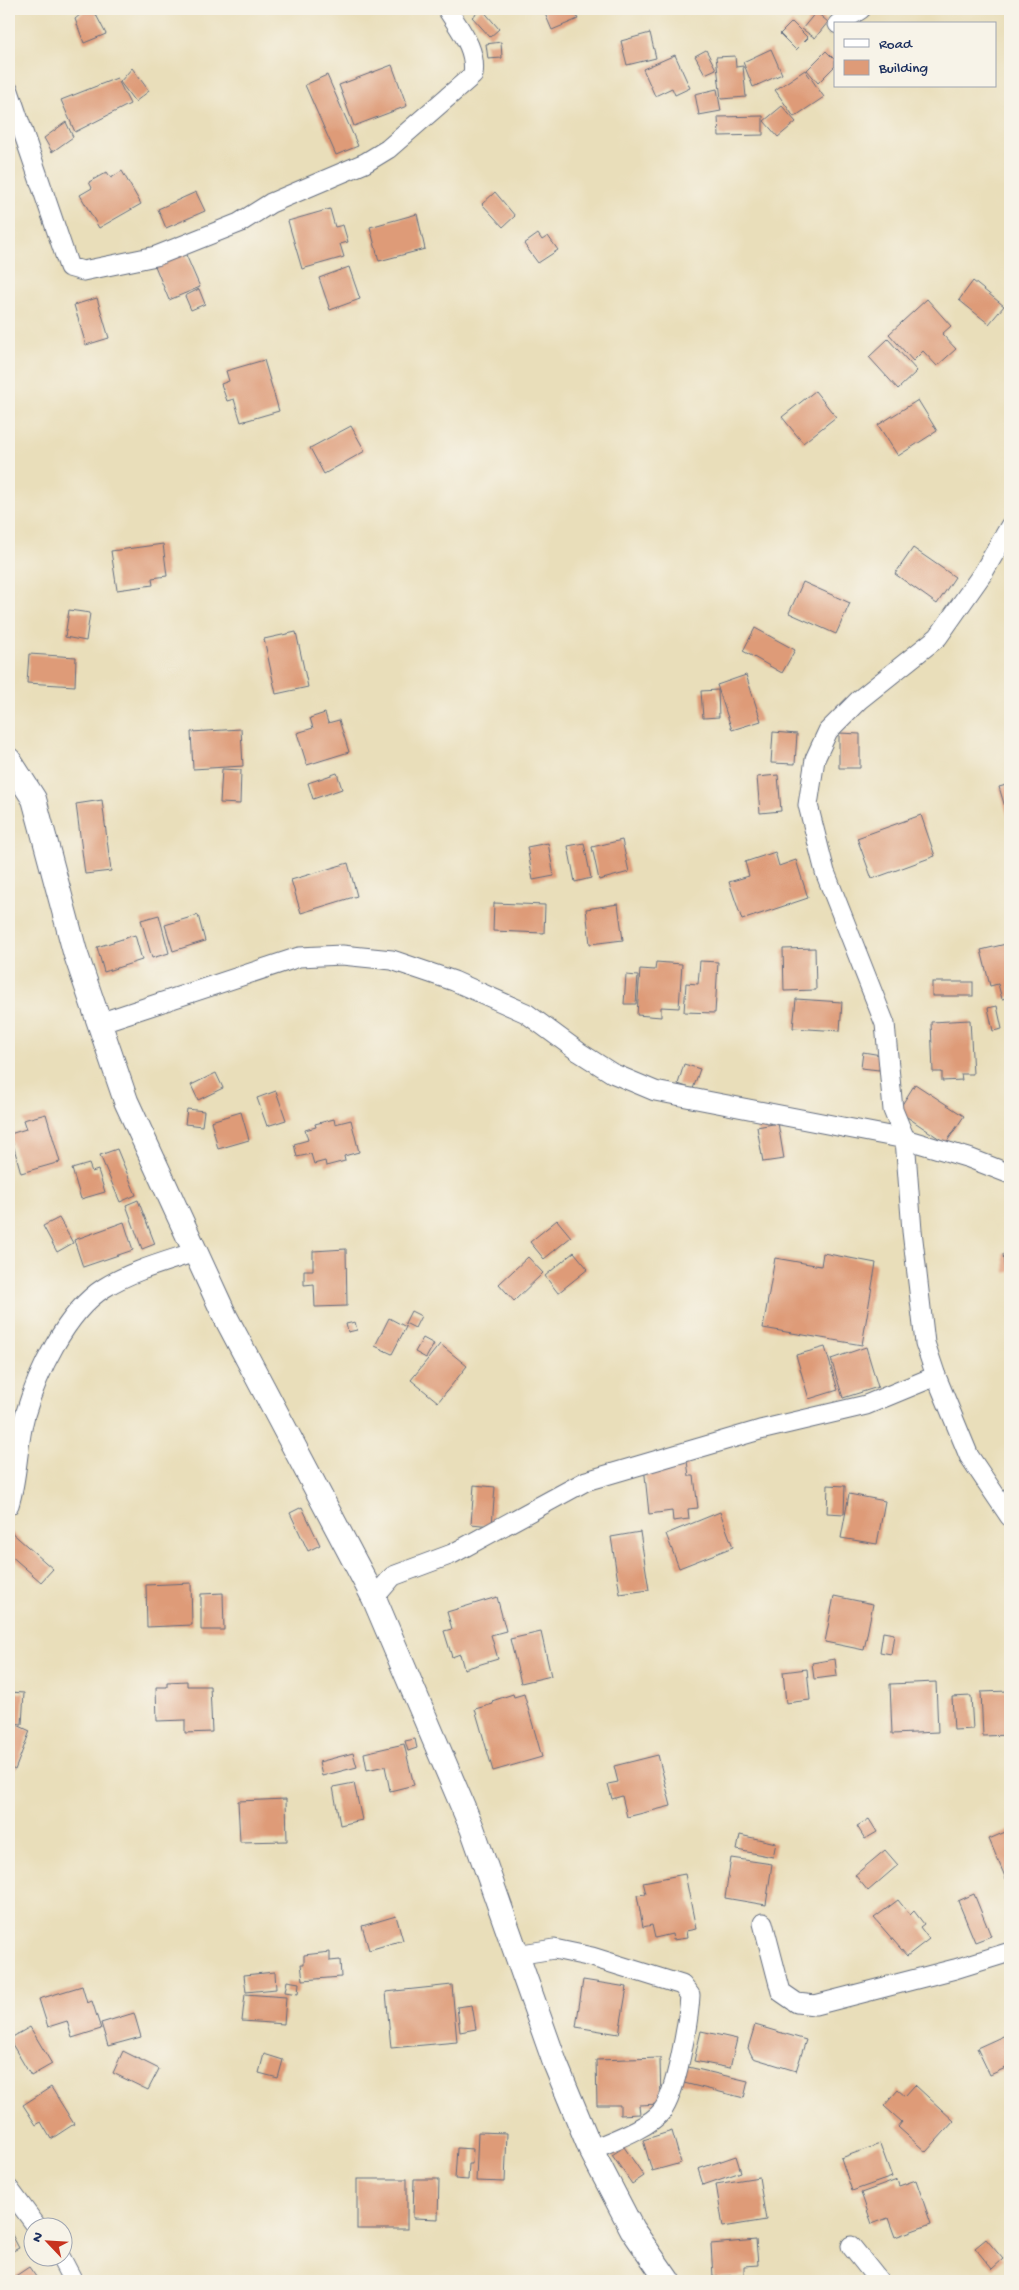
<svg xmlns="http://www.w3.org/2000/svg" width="1019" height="2290" viewBox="0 0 1019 2290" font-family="'Gochi Hand',sans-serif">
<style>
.building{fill:#de9b78}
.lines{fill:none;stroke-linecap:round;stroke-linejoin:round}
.minor-casing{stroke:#636c7e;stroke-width:21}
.major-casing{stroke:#636c7e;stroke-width:26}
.minor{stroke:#fff;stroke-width:19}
.major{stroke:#fff;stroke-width:24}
</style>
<rect width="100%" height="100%" fill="#f7f3e8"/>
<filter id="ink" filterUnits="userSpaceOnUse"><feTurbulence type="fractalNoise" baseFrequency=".02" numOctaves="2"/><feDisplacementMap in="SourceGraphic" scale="10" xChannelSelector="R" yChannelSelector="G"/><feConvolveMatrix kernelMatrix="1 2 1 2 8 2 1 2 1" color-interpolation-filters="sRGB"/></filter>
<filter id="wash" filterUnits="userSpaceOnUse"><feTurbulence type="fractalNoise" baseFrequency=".0096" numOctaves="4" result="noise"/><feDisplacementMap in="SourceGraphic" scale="20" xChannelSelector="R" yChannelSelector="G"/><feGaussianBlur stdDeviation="1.12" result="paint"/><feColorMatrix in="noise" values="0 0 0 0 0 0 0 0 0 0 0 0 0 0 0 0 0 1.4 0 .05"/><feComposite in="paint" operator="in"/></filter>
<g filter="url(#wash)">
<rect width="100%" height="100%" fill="#e9deba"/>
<g id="blocks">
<g class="building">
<polygon points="87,9 93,9 106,34 84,43 75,19"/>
<polygon points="482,9 499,29 490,37 472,17"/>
<polygon points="543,9 573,9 578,19 552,30"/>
<polygon points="816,12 828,22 815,38 802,29"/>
<polygon points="792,22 808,38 796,50 780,34"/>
<polygon points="650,33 656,58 627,65 621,41"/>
<polygon points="501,42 502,58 488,59 486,44"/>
<polygon points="771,49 782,74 753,87 743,62"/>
<polygon points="706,50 716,69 705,74 695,56"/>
<polygon points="826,51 835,60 835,66 818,83 807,70"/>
<polygon points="675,55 690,88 675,95 672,88 655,96 643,69"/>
<polygon points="735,56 736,67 743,66 746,97 721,99 716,57"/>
<polygon points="392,65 407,106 354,126 339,85"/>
<polygon points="132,68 149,91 135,102 120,82"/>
<polygon points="805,70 824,97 794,117 775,90"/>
<polygon points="327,75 358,146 336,155 305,85"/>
<polygon points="117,78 130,104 75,132 61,100"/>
<polygon points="717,89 721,111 699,115 695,94"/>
<polygon points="782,106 796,122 778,137 764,121"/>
<polygon points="763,116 763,135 719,136 718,117"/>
<polygon points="66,122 73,137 52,152 44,138"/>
<polygon points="122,171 141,204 99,228 80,195 92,188 89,182 107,172 111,178"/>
<polygon points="196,192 205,211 166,228 158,209"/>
<polygon points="495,192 515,216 503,227 482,204"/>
<polygon points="330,209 335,227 343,225 348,242 340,244 344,257 302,269 288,221"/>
<polygon points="417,214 425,249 379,261 370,227"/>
<polygon points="538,234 542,240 548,236 558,250 538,263 524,244"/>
<polygon points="183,248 200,287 169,300 153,261"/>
<polygon points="349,267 360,299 330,310 319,278"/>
<polygon points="973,281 1004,306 989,324 959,300"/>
<polygon points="199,289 205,304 191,310 185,296"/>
<polygon points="97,298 109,338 86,345 74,305"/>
<polygon points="927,299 951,326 942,334 956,349 937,366 923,351 913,361 889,334"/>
<polygon points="888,339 917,371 898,389 869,357"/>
<polygon points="264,360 279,411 241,422 234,399 227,401 221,384 229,381 226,371"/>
<polygon points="815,391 836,417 803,443 782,417"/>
<polygon points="918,400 937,431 898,456 878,425"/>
<polygon points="351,426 365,451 324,474 310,448"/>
<polygon points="163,544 167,576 152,578 153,585 117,590 111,551"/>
<polygon points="913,548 955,577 937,604 895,574"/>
<polygon points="803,582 850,603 836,634 789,613"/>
<polygon points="69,610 90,613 86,641 65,637"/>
<polygon points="755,628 795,650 782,673 743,651"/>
<polygon points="296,632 308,687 276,694 264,639"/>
<polygon points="29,654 76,657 75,686 27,683"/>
<polygon points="746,675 761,721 732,730 717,685"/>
<polygon points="718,690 719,717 703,718 701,691"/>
<polygon points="325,713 328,723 339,720 349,752 307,765 297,733 313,728 310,718"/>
<polygon points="241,729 243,766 193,769 191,732"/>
<polygon points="773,732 797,734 795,764 771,763"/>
<polygon points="839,733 860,734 860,768 839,768"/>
<polygon points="222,769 241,770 240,804 220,803"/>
<polygon points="337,773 342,789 313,799 308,783"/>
<polygon points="778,775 781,811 760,813 757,777"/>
<polygon points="1010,784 1010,824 999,787"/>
<polygon points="102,800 111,871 85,874 76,804"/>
<polygon points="921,815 935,856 872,879 857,838"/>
<polygon points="622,840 629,872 599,880 592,847"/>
<polygon points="548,843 554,876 533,880 527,847"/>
<polygon points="584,843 591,878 575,882 568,846"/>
<polygon points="775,852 779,866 796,860 808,898 742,920 729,882 749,876 745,862"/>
<polygon points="348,863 357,896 301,913 291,880"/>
<polygon points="494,903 545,905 544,933 493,931"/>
<polygon points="618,904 623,940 590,944 586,909"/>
<polygon points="159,915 169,953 152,958 141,920"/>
<polygon points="198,915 205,941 173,951 165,925"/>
<polygon points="135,935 142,960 104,972 97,947"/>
<polygon points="1010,943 1010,997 1002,999 998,984 990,986 981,950"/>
<polygon points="815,948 816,990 784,991 783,949"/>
<polygon points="700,961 718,962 715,1013 684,1012 686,983 698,984"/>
<polygon points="656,962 682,964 679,1008 661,1007 661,1017 637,1015 640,969 655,970"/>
<polygon points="626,975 638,976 636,1004 624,1004"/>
<rect x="932" y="982" width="41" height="14"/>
<polygon points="796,999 842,1002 840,1031 793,1028"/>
<polygon points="997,1006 1002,1029 993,1031 988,1008"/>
<polygon points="970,1020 973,1074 961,1074 962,1080 942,1081 942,1072 933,1072 931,1022"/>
<polygon points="863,1052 881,1055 879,1070 861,1068"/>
<polygon points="684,1064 700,1069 693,1089 678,1084"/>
<polygon points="216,1073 223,1088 198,1100 191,1085"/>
<polygon points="915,1084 964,1116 946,1143 898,1111"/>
<polygon points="276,1091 286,1120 267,1126 257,1098"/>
<polygon points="187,1109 204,1111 202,1126 185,1124"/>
<polygon points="241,1112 249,1140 218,1149 211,1121"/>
<polygon points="46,1114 60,1162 21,1173 10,1134 26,1129 23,1120"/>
<polygon points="334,1119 335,1124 351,1120 359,1152 344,1156 345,1161 326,1166 325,1161 314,1164 311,1154 297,1157 294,1144 308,1140 305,1130 316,1127 315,1124"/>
<polygon points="778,1123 784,1159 763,1162 757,1127"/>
<polygon points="117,1149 136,1195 120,1202 100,1155"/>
<polygon points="89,1164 92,1172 98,1170 105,1192 81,1199 72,1169"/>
<polygon points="138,1200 155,1244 142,1249 126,1205"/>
<polygon points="59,1218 73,1243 57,1252 43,1226"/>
<polygon points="557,1220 571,1237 544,1259 530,1242"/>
<polygon points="124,1222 133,1250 83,1267 74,1240"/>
<polygon points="346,1249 347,1306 315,1307 314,1284 304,1285 304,1270 313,1270 313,1251"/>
<polygon points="574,1252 588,1269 558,1293 545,1276"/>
<polygon points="823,1253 876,1263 862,1345 763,1328 775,1258 821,1266"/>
<polygon points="1010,1253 1010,1272 1005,1273 1003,1254"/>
<polygon points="528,1257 543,1273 514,1301 499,1284"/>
<polygon points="411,1311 421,1316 415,1328 405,1323"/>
<polygon points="389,1318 406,1327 392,1354 375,1346"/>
<polygon points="355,1322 357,1330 348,1332 346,1324"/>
<polygon points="423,1338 434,1344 426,1358 415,1352"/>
<polygon points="440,1344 467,1366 438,1402 411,1380"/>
<polygon points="825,1347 838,1390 809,1399 796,1355"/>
<polygon points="866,1347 878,1387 843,1398 831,1359"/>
<polygon points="687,1461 689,1476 694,1476 698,1508 688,1509 689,1519 673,1521 672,1511 649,1514 644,1466"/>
<polygon points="474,1485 495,1487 492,1526 471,1524"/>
<polygon points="828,1485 845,1486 844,1514 827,1513"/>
<polygon points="849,1494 885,1501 877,1544 841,1538"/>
<polygon points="302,1507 320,1545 308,1551 290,1513"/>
<polygon points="720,1512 733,1547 679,1568 666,1534"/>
<polygon points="10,1531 53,1569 41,1582 9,1554"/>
<polygon points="640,1532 649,1590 620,1594 611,1537"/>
<polygon points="191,1583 192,1625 147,1627 146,1585"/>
<polygon points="223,1593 224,1630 201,1630 201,1594"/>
<polygon points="834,1596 873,1604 864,1650 825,1642"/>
<polygon points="497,1597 506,1631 491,1635 498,1659 464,1669 460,1654 452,1657 444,1631 452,1629 447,1612"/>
<polygon points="541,1632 551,1676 521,1683 510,1639"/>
<polygon points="883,1632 894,1634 891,1654 880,1652"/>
<polygon points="835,1659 837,1676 814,1679 812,1663"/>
<polygon points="807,1669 810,1700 786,1703 783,1672"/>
<polygon points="187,1681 187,1686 210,1686 212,1732 185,1733 185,1720 157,1721 156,1687 167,1687 167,1682"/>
<polygon points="936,1682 938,1732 892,1734 890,1684"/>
<polygon points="1009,1691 1010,1735 983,1736 981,1692"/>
<polygon points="9,1692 24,1693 22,1724 9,1723"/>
<polygon points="513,1694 514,1697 524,1694 542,1757 493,1771 475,1709 493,1704 492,1701"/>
<polygon points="971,1696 973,1729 954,1730 952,1697"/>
<polygon points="15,1724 30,1731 15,1770 9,1767 9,1741"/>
<polygon points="415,1739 417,1748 408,1751 405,1741"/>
<polygon points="404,1744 414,1785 390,1791 385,1766 367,1770 364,1753"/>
<polygon points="353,1753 357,1767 322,1776 319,1762"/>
<polygon points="658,1755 671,1806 627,1817 622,1796 612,1799 608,1784 618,1782 614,1766"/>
<polygon points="354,1783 362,1820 340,1825 333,1787"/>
<polygon points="286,1799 287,1841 240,1842 238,1801"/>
<polygon points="869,1819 877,1832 865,1839 857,1826"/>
<polygon points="1010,1830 1010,1877 1006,1879 989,1839"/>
<polygon points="740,1835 776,1843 773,1857 737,1850"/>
<polygon points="885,1850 898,1865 868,1891 855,1875"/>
<polygon points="731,1858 772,1864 766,1905 725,1898"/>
<polygon points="685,1874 696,1929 686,1931 687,1938 673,1940 672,1934 655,1938 652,1925 643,1927 637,1895 646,1894 643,1882"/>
<polygon points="974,1894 991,1936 975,1942 958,1901"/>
<polygon points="898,1900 910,1915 914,1911 924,1924 920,1927 929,1939 907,1956 874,1918"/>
<polygon points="396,1916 403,1940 369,1950 362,1926"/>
<polygon points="330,1952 330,1961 340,1960 341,1977 303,1980 301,1964 304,1964 304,1955"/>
<polygon points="275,1972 276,1989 246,1992 244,1975"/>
<polygon points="583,1980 627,1987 619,2034 576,2027"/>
<polygon points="287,1981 299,1983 298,1994 285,1992"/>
<polygon points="452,1985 457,2042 391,2048 386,1992"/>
<polygon points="82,1986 87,2003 92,2001 101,2029 72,2038 67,2021 48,2027 39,1999"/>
<polygon points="245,1994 286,1997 284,2024 242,2021"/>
<polygon points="472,2005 476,2029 460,2032 457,2007"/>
<polygon points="134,2013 141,2037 108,2046 101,2023"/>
<polygon points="755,2025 806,2040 796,2071 753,2058 748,2048"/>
<polygon points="30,2027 52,2064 31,2076 9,2039"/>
<polygon points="701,2031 737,2039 730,2068 694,2061"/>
<polygon points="1010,2033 1010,2066 990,2075 977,2048"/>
<polygon points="123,2051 159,2069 148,2090 113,2073"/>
<polygon points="264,2054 283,2060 278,2078 259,2073"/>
<polygon points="660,2058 661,2104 639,2105 640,2114 620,2115 620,2105 597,2105 596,2060"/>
<polygon points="684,2066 748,2081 744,2098 680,2082"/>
<polygon points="915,2085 954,2121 926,2152 898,2127 902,2122 884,2106 898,2090 905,2096"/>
<polygon points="51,2087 74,2124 51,2139 41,2122 36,2125 23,2105"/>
<polygon points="672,2131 681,2163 652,2171 643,2140"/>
<polygon points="478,2132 507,2133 505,2182 476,2181"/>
<polygon points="880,2144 892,2177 852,2191 841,2158"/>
<polygon points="624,2147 644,2176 632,2184 612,2155"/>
<polygon points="457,2148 473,2149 472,2164 469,2164 468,2180 455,2179"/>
<polygon points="736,2156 741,2172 703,2185 698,2169"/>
<polygon points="759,2177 766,2220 723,2227 716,2184"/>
<rect x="357" y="2179" width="50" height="50"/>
<polygon points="414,2179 439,2179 438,2219 413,2218"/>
<polygon points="897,2180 899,2186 916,2180 931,2224 895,2237 888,2218 872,2224 861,2193"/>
<polygon points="9,2229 19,2248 9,2253"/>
<polygon points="986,2239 1003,2259 992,2269 975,2248"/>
<polygon points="756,2240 758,2265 744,2266 744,2275 713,2277 711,2244"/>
<polygon points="29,2267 39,2281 17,2281 14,2277"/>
</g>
</g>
</g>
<g filter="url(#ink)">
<use href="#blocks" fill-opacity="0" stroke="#636c7e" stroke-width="1"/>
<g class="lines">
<defs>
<g id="minor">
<polyline points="838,24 861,9"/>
<path d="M9,91L69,267L83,271L156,256L239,223L271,203L365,163L388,149L473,75C477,49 460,30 447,9"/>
<polyline points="1010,526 983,573 938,637 859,700 828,731 815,759 808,805 825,872 885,1024 893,1110 905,1139 912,1231 925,1343 936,1376 969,1456 1010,1517"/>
<polyline points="99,1023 299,957 342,955 392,960 454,981 526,1013 579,1052 612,1073 655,1091 905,1139 969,1158 1010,1174"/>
<path d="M9,1505C18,1476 17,1444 25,1415C37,1374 66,1312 104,1288C131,1271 165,1262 195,1252"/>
<polyline points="374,1598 393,1576 452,1554 586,1481 760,1430 866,1405 936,1376"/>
<polyline points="763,1923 781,1992 797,2003 815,2005 955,1969 1010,1952"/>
<path d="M516,1955L554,1949L592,1957L682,1985L690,1995C689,2019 676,2094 662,2111C649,2128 611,2141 591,2150"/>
<polyline points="9,2189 38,2228"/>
<polyline points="851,2246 879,2281"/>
<polyline points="61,2258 73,2281"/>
</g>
<polyline id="major" points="9,760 34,799 75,952 126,1101 225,1316 374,1598 472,1828 555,2063 591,2150 632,2229 668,2281"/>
</defs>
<use href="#minor" class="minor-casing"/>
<use href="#major" class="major-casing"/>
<use href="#minor" class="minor"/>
<use href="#major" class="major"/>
</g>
</g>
<rect width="1019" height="2290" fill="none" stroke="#f7f3e8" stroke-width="30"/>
<rect x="834" y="22" width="162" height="65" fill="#f7f3e8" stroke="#9fa5b1"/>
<rect x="844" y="39" width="25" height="8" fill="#ffffff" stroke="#9fa5b1"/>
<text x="879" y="48" font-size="15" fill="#1b2f5e">Road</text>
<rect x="844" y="60" width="25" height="15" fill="#de9b78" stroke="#9fa5b1"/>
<text x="879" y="72" font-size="15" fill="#1b2f5e">Building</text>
<g transform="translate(48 2242) rotate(295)"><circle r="24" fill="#f7f3e8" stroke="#9fa5b1"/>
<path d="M0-4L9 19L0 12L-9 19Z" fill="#c8321e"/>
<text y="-8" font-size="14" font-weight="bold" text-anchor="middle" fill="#1b2f5e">N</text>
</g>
</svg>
